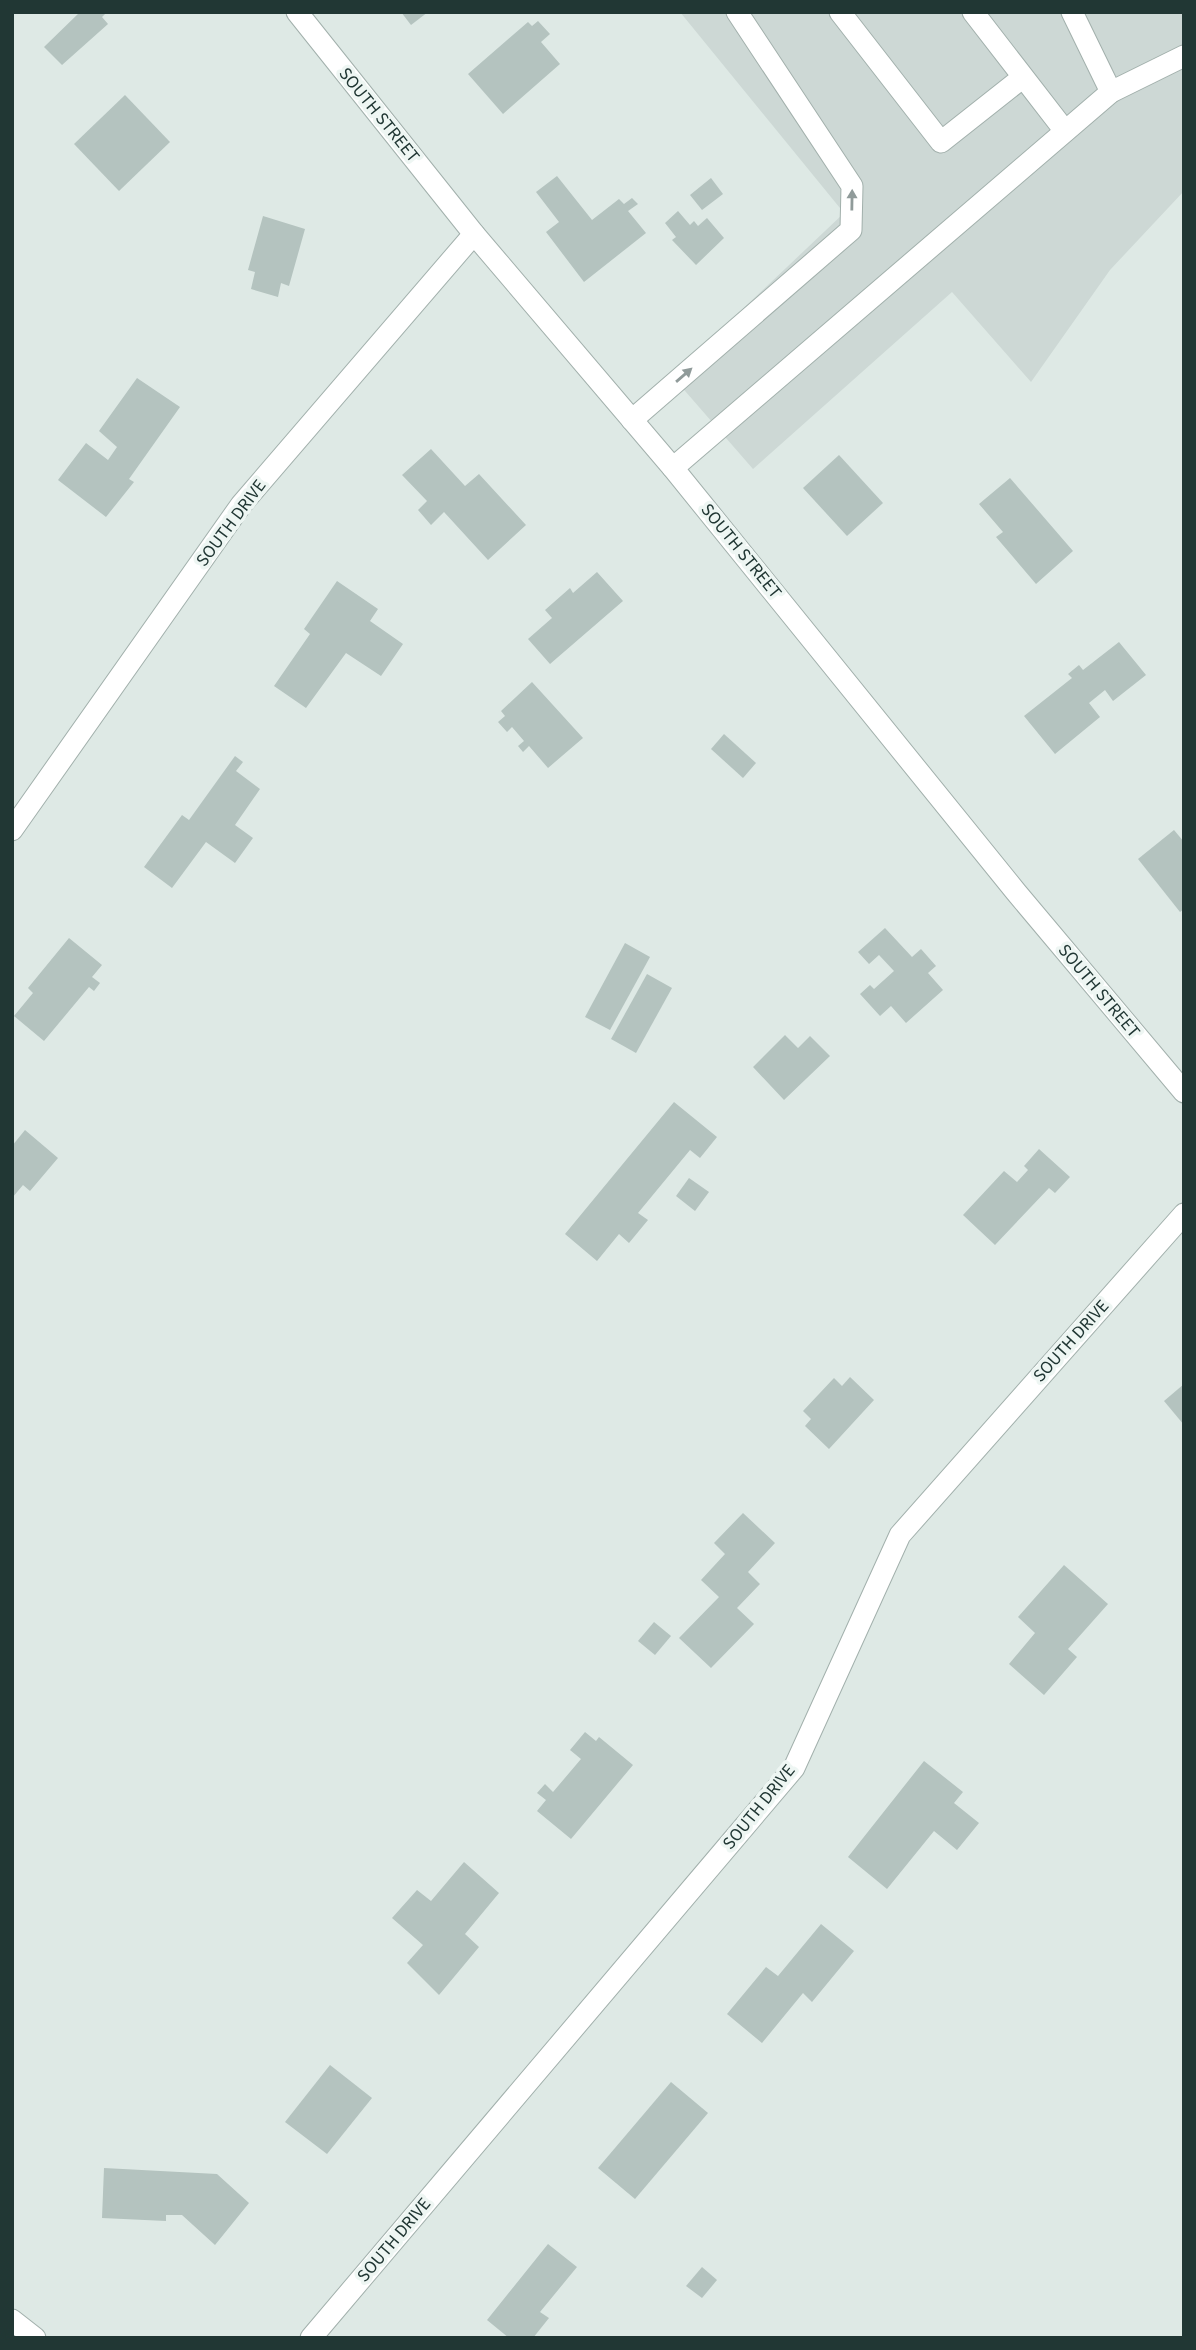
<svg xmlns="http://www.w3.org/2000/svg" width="1196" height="2350" viewBox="0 0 1196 2350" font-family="'Source Sans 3',sans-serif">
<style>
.built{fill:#cdd8d5}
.building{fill:#b4c3bf}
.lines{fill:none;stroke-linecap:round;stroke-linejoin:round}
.service-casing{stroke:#a2b0ac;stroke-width:23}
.minor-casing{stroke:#a2b0ac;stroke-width:23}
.tertiary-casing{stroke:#a2b0ac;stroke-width:23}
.service{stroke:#fff;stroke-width:21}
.minor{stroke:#fff;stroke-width:21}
.tertiary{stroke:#fff;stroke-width:21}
.oneway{fill:#909b9a}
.labels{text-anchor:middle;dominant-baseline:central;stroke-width:7;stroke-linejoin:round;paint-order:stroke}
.street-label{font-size:18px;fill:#213734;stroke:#eef6f3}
</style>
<rect width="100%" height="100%" fill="#dee9e5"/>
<polygon class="built" points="680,12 1184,12 1184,191 1110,270 1031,382 952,292 753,469 672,376 844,213"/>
<g class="building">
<polygon points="80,12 107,12 102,17 108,24 62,65 44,47"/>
<polygon points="401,12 428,12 411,25"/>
<polygon points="538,21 550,34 541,42 560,64 503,114 468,74 528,22 532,26"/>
<polygon points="125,95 170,142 119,191 74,144"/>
<polygon points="557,176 592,220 619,199 624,204 632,198 638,204 628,211 646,233 584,282 546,232 559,222 536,192"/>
<polygon points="711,178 723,194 702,210 690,195"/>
<polygon points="678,211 690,225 694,221 698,226 707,218 724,238 696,265 672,240 676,237 665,223"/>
<polygon points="263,216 305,229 289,286 281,283 278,297 251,289 255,272 248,270"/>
<polygon points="137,378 180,407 129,479 134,482 106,517 58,480 86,443 108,460 117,447 99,431"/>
<polygon points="431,449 465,486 479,474 526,525 488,560 444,512 431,525 418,510 427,501 402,475"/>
<polygon points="839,455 883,503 847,536 803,488"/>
<polygon points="1010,478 1073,551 1036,584 996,537 1003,532 979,504"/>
<polygon points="597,572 623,601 550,664 528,639 552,618 545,610 570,588 573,593"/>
<polygon points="337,581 378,609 370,621 403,644 381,676 346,653 306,708 274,686 310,634 304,629"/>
<polygon points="1119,642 1146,675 1113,701 1105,690 1089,703 1100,717 1055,754 1024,716 1072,678 1068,674 1079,665 1083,670"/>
<polygon points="532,682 583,738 548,768 529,746 523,752 518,746 524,741 512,727 507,732 498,722 505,716 501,711"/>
<polygon points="724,734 756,763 743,778 711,749"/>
<polygon points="235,756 243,762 236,771 260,789 235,825 253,838 235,863 206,842 172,888 144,867 182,815 189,820"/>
<polygon points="1174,830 1184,842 1184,909 1180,912 1138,859"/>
<polygon points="885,928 912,957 921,949 936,966 928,973 943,990 906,1023 891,1006 880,1016 860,994 870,985 874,989 894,971 879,955 869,964 858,952"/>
<polygon points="69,938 102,965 92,977 100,983 94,991 89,987 44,1041 14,1016 33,993 28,988"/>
<polygon points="625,943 650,957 610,1030 585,1017"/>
<polygon points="647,974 672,988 636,1053 611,1039"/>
<polygon points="785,1035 798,1048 810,1036 830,1056 784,1100 753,1067"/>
<polygon points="674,1102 717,1137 700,1158 690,1150 638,1213 648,1220 629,1243 619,1234 597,1261 565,1234"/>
<polygon points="25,1130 58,1158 30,1191 23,1185 12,1198 12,1146"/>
<polygon points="1039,1149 1070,1177 1055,1193 1049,1188 995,1245 963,1215 1004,1171 1017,1182 1028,1170 1024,1166"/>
<polygon points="689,1178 709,1192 695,1211 676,1196"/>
<polygon points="850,1377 874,1400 829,1449 805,1426 811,1419 803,1411 834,1378 842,1386"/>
<polygon points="1184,1384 1184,1425 1164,1401"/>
<polygon points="743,1513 775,1543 748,1572 760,1584 737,1608 754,1624 711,1668 679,1638 719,1597 701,1580 725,1554 714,1543"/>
<polygon points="1064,1565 1108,1604 1068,1649 1077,1657 1044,1695 1009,1664 1035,1633 1018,1617"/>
<polygon points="654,1622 671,1636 655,1655 638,1641"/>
<polygon points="585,1732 596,1741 599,1737 633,1765 571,1839 537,1811 546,1800 537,1793 545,1784 553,1792 581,1759 570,1750"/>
<polygon points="924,1761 963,1792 954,1803 979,1823 957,1850 934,1831 887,1889 848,1857"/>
<polygon points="464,1862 499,1893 465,1934 479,1947 439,1995 407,1963 423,1945 392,1918 417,1890 431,1901"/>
<polygon points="821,1924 854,1951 812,2002 803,1993 762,2043 727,2014 766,1967 778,1976"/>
<polygon points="330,2065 372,2098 327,2154 285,2122"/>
<polygon points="671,2082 708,2113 635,2199 598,2168"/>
<polygon points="104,2168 217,2174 249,2203 215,2245 182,2215 166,2215 166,2221 102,2218"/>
<polygon points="548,2244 577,2267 540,2312 549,2318 533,2338 509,2338 487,2320"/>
<polygon points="702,2267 717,2280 702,2298 686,2286"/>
</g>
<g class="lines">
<defs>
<g id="service">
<polyline points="840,12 941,142 1022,78"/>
<polyline points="973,12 1065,131"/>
<polyline points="1072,12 1111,92"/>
<polyline points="632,420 851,230 852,186 737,12"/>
<polyline points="673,468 1111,92 1184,56"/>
</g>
<g id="minor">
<polyline points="12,830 241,505 474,234"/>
<polyline points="12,2320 35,2338"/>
<polyline points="311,2338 794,1768 900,1535 1184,1214"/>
</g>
<polyline id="tertiary" points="297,12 474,234 673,468 1016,892 1184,1092"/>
</defs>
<use href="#service" class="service-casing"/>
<use href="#minor" class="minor-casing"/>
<use href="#tertiary" class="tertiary-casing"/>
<use href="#service" class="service"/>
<use href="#minor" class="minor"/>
<use href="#tertiary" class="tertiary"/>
</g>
<defs><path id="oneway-solid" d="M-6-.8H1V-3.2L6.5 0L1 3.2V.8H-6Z" transform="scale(1.75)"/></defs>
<g class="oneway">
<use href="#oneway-solid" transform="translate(852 200) rotate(-89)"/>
<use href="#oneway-solid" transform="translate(684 375) rotate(-41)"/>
</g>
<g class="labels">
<g class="street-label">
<text transform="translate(379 115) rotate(51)">SOUTH STREET</text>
<text transform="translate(231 523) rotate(-53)">SOUTH DRIVE</text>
<text transform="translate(741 551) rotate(51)">SOUTH STREET</text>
<text transform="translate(1099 991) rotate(50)">SOUTH STREET</text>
<text transform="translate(1071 1341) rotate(-48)">SOUTH DRIVE</text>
<text transform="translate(759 1807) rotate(-51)">SOUTH DRIVE</text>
<text transform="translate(394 2240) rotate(-50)">SOUTH DRIVE</text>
</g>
</g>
<rect width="1196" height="2350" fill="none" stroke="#213734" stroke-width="28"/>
</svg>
